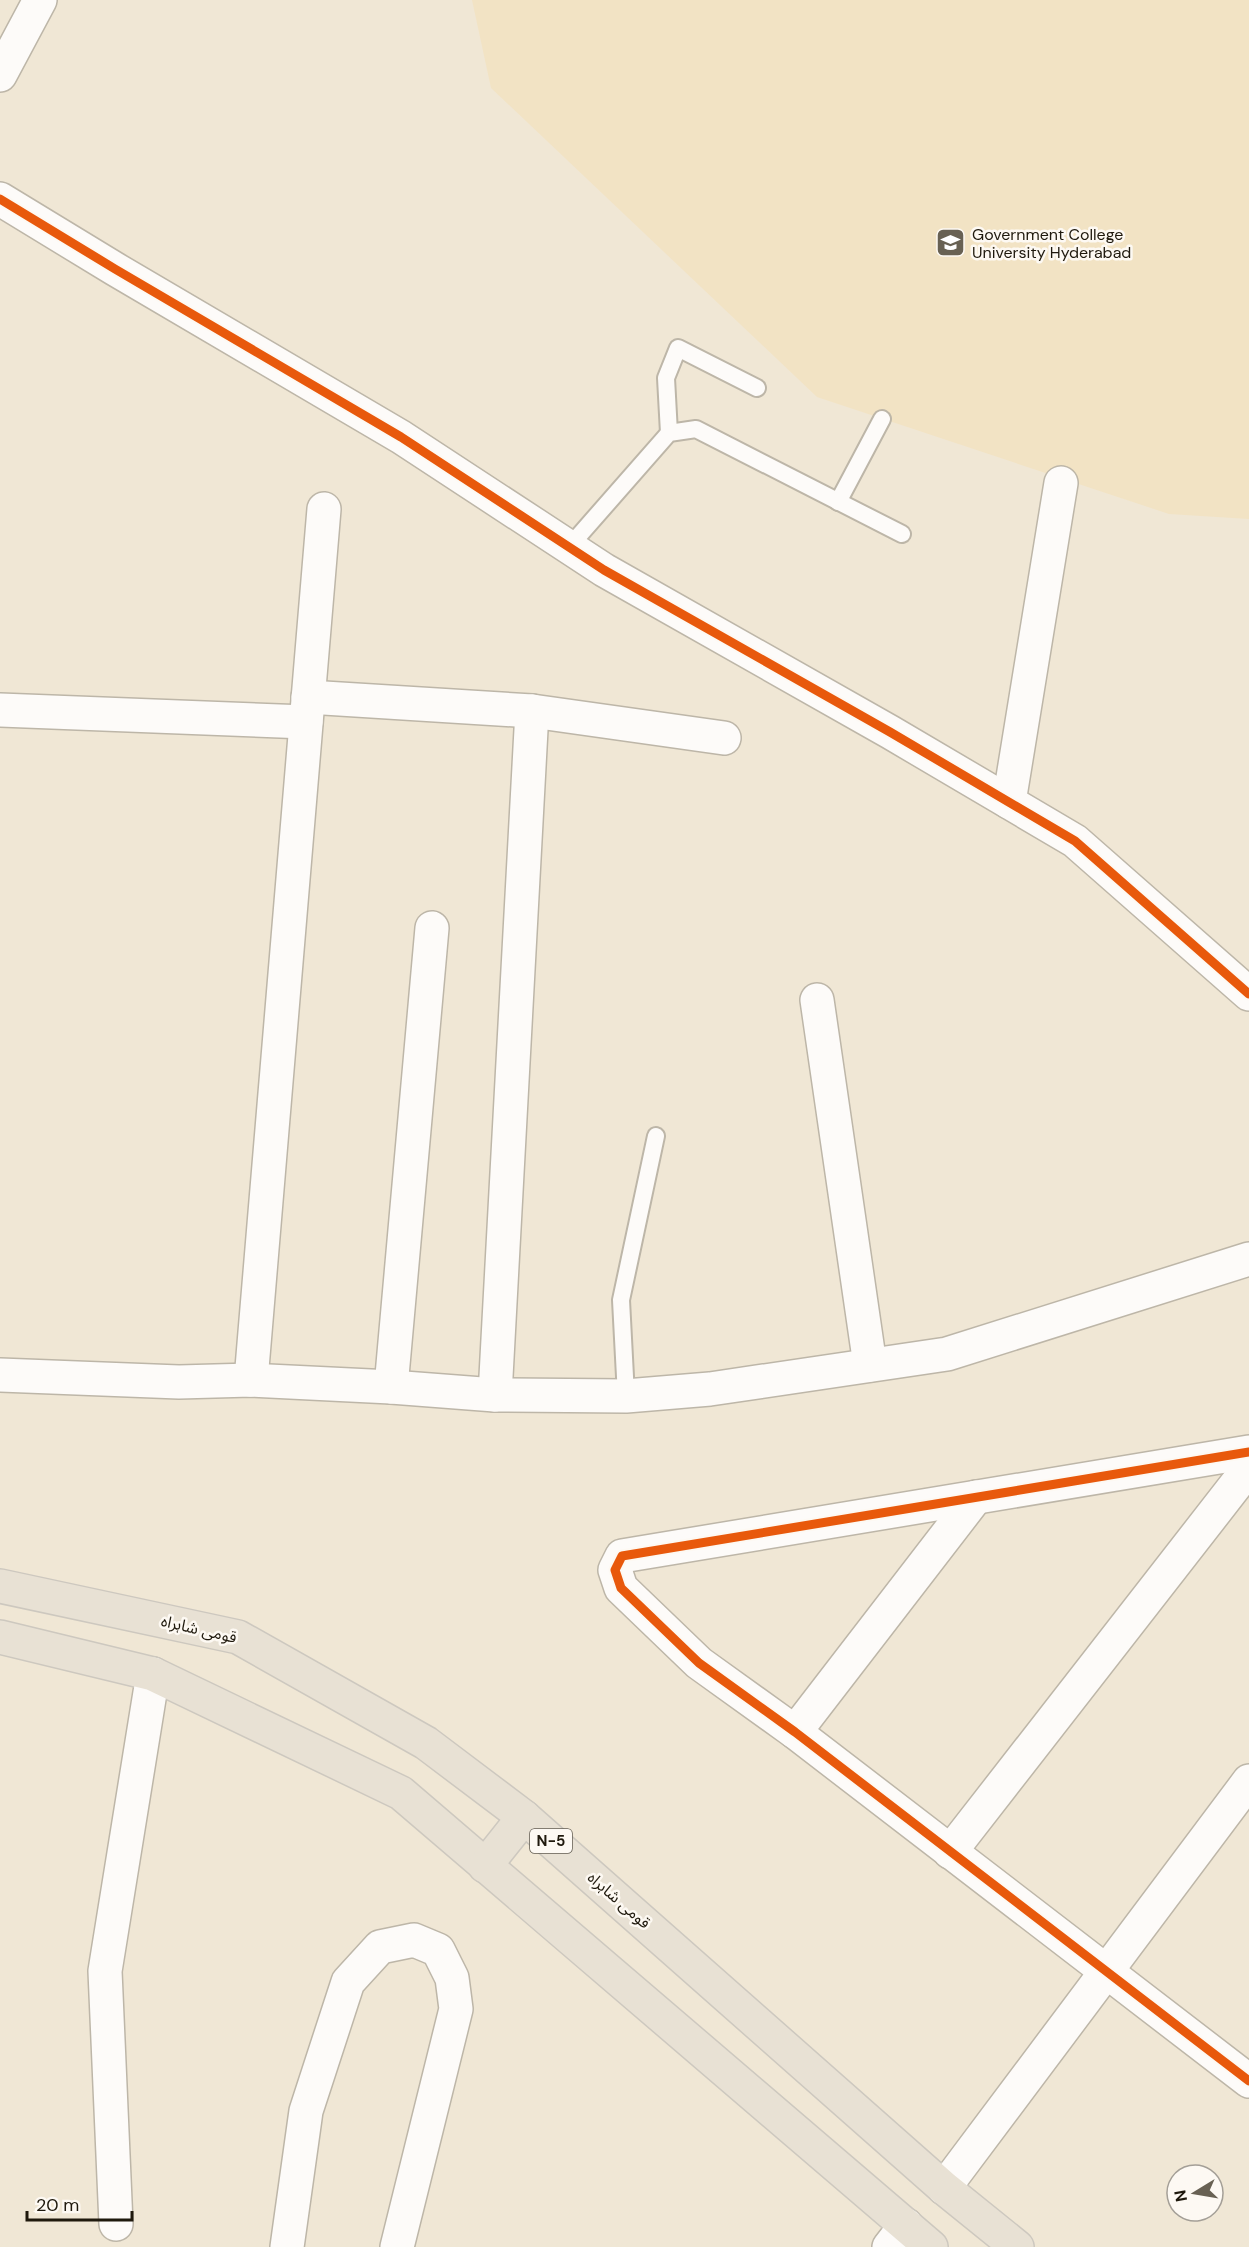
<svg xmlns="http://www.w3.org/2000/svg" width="1249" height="2247" viewBox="0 0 1249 2247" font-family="'DM Sans','Noto Sans Arabic',sans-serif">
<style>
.built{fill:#f2e3c4}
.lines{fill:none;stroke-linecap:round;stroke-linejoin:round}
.lane-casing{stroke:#bdb6a8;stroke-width:20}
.street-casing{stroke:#bdb6a8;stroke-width:36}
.secondary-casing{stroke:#bdb6a8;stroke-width:36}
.highway-casing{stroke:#cdc8bf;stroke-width:36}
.lane{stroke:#fdfbf9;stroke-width:16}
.street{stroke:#fdfbf9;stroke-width:33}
.secondary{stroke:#fdfbf9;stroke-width:33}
.highway{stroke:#e8e1d4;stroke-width:33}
.cycleway-casing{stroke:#fdf9f3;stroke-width:13}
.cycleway{stroke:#e8590c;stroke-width:9}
.labels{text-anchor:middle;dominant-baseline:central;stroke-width:5;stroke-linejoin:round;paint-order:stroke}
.shield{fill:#fdf9f3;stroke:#625c52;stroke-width:1.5}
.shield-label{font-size:15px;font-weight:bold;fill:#1f190d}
.poi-label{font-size:16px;fill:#1f190d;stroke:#fdf9f3;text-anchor:start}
.street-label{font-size:16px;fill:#1f190d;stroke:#fdf9f3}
</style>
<rect width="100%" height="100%" fill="#f0e7d5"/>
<polygon class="built" points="472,0 1249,0 1249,519 1169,514 817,397 491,88"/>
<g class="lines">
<defs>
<g id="lane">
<polyline points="669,433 666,378 678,348 757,388"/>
<polyline points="838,502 882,419"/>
<polyline points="569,547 669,433 696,429 902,534"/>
<polyline points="626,1396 621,1300 656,1136"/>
</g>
<g id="street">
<polyline points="0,75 40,0"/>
<polyline points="0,199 115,269 401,437 604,570 890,732 1075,841 1249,994"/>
<polyline points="308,697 532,711 724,738"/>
<polyline points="0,710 306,722"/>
<polyline points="1009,802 1061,483"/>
<polyline points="817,1000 870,1365"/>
<polyline points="251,1380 324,509"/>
<polyline points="391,1387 432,928"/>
<polyline points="495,1395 532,711"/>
<polyline points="1249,1452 622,1556 615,1570 621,1588 699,1663 795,1732 1249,2081"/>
<polyline points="795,1732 976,1497"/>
<polyline points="950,1852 1249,1468"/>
<polyline points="944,2188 1249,1781"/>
<polyline points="116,2224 105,1971 153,1674"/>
<polyline points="287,2247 306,2111 348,1982 380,1947 414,1940 438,1950 452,1978 456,2009 397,2247"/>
<polyline points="889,2247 906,2225"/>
</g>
<polyline id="secondary" points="0,1375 179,1382 251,1380 391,1387 495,1395 626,1396 710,1389 947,1354 1249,1259"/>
<g id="highway">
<polyline points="0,1586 238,1637 426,1743 524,1817 944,2188 1017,2247"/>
<polyline points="0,1637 153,1674 401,1793 931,2247"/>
<polyline points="485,1866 524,1817"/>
</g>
</defs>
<use href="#lane" class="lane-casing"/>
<use href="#street" class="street-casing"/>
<use href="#secondary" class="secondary-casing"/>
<use href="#highway" class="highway-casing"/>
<use href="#lane" class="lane"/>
<use href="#street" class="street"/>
<use href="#secondary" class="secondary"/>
<use href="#highway" class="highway"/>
<defs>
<g id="cycleway">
<polyline points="0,199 115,269 401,437 604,570 890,732 1075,841 1249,994"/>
<polyline points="1249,1452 622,1556 615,1570 621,1588 699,1663 795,1732 1249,2081"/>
</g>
</defs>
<use href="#cycleway" class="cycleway-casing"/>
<use href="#cycleway" class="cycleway"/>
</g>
<defs>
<symbol id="university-square" viewBox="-11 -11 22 22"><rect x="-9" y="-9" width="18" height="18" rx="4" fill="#686153" stroke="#fdf9f3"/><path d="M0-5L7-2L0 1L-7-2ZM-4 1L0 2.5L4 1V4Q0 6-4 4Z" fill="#fff"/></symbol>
</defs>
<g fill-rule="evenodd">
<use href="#university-square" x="934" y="226" width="33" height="33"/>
</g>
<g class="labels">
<rect class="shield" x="530" y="1829" width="42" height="24" rx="4.5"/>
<g class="shield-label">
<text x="551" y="1841">N-5</text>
</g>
<g class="poi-label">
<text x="972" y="234">Government College<tspan x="972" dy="18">University Hyderabad</tspan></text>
</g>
<g class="street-label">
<text transform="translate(199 1629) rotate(13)">قومی شاہراہ</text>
<text transform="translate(619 1900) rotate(41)">قومی شاہراہ</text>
</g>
</g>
<g transform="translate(1195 2193) rotate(259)"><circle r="28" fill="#fdf9f3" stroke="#a49f97" stroke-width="1.5"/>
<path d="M0-4.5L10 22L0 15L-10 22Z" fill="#686153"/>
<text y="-9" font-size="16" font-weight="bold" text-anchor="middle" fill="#1f190d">N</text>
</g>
<path d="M27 2211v9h105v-9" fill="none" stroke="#1f190d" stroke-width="3"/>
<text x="36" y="2211" font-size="18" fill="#1f190d" stroke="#fdf9f3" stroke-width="4.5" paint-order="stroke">20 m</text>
</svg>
